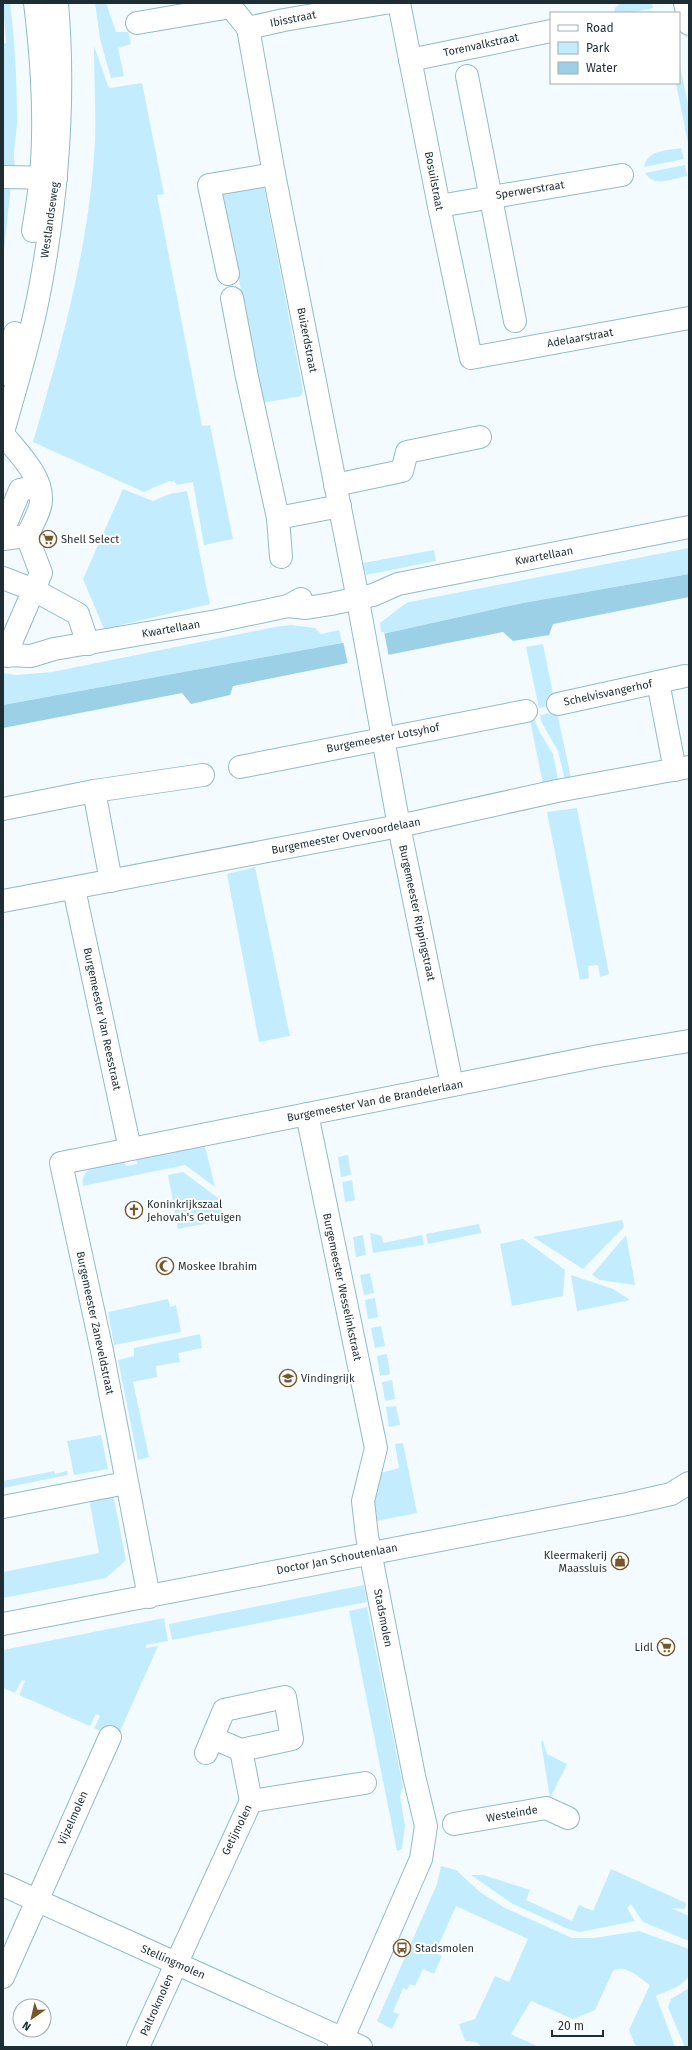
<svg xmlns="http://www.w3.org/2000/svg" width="692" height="2050" viewBox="0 0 692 2050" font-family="'Fira Sans',sans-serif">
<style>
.green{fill:#c3edff}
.water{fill:#9bd0e6}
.pier{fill:#f3fbfe}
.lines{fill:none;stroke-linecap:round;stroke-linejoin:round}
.minor-casing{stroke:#93baca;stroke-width:24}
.major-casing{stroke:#93baca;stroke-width:24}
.minor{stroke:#fff;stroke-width:22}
.major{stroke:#fff;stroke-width:22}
.labels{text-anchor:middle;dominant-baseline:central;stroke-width:4;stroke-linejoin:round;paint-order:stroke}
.street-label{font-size:11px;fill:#1e2d34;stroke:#fff}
.poi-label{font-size:11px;fill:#1e2d34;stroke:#fff;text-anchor:start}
</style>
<rect width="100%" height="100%" fill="#f3fbfe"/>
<g class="green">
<path d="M3,3H10C15,42 17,81 17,120C17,136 12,150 15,166H3V44L6,43Z"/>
<polygon points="95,3 106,3 116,32 128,32 131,44 118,48 124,76 111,78 100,39"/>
<polygon points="621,3 652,3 653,8 630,13 614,13 615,8"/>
<path d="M94,46L109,88L142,83L164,194L157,195L202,426L210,425L233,539L204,545L193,482L177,485L174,481H169L144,492L33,442C62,343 90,244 95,140C96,109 94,78 94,46Z"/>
<polygon points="679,61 689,110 689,148 676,83 679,83"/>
<path d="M681,148L684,159L644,167C648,149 666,151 681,148Z"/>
<path d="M685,165L687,176C671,179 655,188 645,173Z"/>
<polygon points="3,185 11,185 3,259"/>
<polygon points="264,187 303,391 301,396 262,403 223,194"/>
<polygon points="123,489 153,501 170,494 187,491 210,604 104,629 83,579"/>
<path d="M689,548V574L523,603L387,633L381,632L380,623C391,616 397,608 409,602Z"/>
<polygon points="434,550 436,561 366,575 363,563"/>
<polygon points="291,625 315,628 321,634 339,630 342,643 3,705 3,673 16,675 52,672 275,627"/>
<polygon points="543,644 555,704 539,708 526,647"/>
<polygon points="557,712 571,778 565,780 558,751 542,723 540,715"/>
<polygon points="533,715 540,733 553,754 558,780 543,784 529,716"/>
<polygon points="577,808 609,974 600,977 598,965 588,966 589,978 580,980 547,812"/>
<polygon points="255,867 290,1036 259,1042 227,874"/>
<path d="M204,1143L215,1187L185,1165L83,1186C80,1164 108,1163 124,1159L126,1166L137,1164L136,1156Z"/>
<polygon points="348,1155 351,1175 341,1177 338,1157"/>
<polygon points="183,1172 218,1198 223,1220 178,1229 168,1175"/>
<polygon points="352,1180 355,1200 345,1202 342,1182"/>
<polygon points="622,1220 624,1227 583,1269 533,1237"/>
<polygon points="479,1224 481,1233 428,1244 426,1234"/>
<polygon points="370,1233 382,1236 383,1243 422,1235 424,1245 373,1253"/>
<polygon points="363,1235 366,1255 356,1257 353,1237"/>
<polygon points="626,1235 635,1285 600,1280 592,1275"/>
<polygon points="523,1239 565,1270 563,1296 512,1306 500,1244"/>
<polygon points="370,1273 374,1293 364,1295 360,1275"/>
<polygon points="571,1275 613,1289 630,1300 577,1311"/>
<polygon points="375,1298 378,1317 368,1319 365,1300"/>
<polygon points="168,1299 170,1307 176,1305 181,1332 114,1345 108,1312"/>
<polygon points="381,1326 385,1346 375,1348 371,1328"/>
<polygon points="200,1334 202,1348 178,1353 180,1362 156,1366 157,1377 133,1382 149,1457 138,1460 118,1360 134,1356 134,1348"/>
<polygon points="387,1354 390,1374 380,1376 377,1356"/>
<polygon points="392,1380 395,1399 385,1401 382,1382"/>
<polygon points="396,1406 400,1425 389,1427 386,1407"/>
<polygon points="101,1435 108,1469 74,1475 67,1441"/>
<polygon points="403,1443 417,1513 376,1521 373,1503 377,1474 399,1468 395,1444"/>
<polygon points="54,1471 55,1474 67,1471 68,1475 3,1488 3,1481"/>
<polygon points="113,1494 126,1560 106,1578 3,1598 3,1572 99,1553 90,1504 92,1500"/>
<polygon points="364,1585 367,1602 172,1640 169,1624"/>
<polygon points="367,1607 403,1787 400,1796 405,1826 402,1849 397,1851 349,1611"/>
<polygon points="164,1618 168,1641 146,1645 146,1648 158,1646 117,1738 94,1728 100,1716 96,1714 90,1726 19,1695 25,1681 22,1680 15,1693 3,1688 3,1650"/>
<polygon points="543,1741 547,1754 567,1764 550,1798 541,1742"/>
<path d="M441,1866L456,1870L480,1892L505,1908L572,1938H594L639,1931L689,1949C689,1956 691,1967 689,1974C686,1986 666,1991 656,1996L675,2047H640L635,2045L629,2030L650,1985C640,1978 625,1963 613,1971L595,2010L573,2019L531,2001L511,2034L539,2047H482L476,2042L465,2041L459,2024L475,2019L495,1976L509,1982L528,1939L456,1906L435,1953L442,1956L434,1974L423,1969L415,1986L410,1984L407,1990L403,1988L393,2012L399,2014L392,2029L377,2021L437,1884Z"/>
<polygon points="611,1869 686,1903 685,1909 671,1908 689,1916 689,1941 643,1922 631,1904 627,1908 635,1921 580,1932 568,1929 513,1904 471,1875 483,1875 530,1890 526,1900 572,1921 579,1905 593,1911"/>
<polygon points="689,1988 689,2047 685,2047 668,2007 671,1999"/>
</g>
<polygon class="water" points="689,574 689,597 553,624 549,635 513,641 503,632 233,686 230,695 191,704 182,693 3,728 3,705 342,643 523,603"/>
<polygon class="pier" points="384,632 389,657 348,665 343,641"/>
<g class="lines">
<defs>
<g id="minor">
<polyline points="399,3 439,206 471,358 689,318"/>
<polyline points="685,3 689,24"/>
<polyline points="137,23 231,7 248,28"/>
<polyline points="248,28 274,174 355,584 399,826 452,1085"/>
<polyline points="248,28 284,20 385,3"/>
<polyline points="410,60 551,31"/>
<polyline points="467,76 515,321"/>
<polyline points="3,177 56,178"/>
<polyline points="439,206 622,175"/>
<polyline points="228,274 209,185 274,174"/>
<polyline points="232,298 247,377 278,518 281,557"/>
<path d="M3,434C17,452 43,476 41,501C41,510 31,527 27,536L3,539"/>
<polyline points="335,485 402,471 407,452 480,437"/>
<polyline points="278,518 340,506"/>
<polyline points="3,531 20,490 39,486"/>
<polyline points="3,578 34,590 78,614 88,644"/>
<polyline points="288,606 306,608 331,604 373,595 398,584 689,527"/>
<polyline points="3,655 31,656 54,649 217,621 288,606 301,599"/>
<polyline points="8,656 12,640 41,573 27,536"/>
<polyline points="658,682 685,676"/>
<polyline points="558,704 658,682 675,770"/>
<polyline points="240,767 526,711"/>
<polyline points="94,791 111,881"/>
<polyline points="3,809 94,791 203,775"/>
<polyline points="74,889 130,1149"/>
<polyline points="3,901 399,826 557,791 689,767"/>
<polyline points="307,1114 376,1448 363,1501 367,1536 414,1776 426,1826 421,1859 339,2047"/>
<polyline points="3,1507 126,1483"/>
<polyline points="149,1597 102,1351 61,1163 599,1056 689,1041"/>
<polyline points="3,1624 627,1504 671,1494 689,1483"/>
<polyline points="241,1750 251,1801"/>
<polyline points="206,1753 224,1710 285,1697 292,1739 241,1750 213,1738"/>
<polyline points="454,1824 546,1808 568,1818"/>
<polyline points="3,1885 361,2047"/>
<polyline points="3,1977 110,1737"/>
<polyline points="138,2047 251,1801 365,1783"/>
</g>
<g id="major">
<path d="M33,231C36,213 39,195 41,176C46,119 42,60 35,3"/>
<polyline points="3,374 15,333"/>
<path d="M3,432C17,383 32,333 41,283C58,190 65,97 57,3"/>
</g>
</defs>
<use href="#minor" class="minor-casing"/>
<use href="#major" class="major-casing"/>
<use href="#minor" class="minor"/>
<use href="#major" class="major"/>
</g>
<defs>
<symbol id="supermarket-ring" viewBox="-11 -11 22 22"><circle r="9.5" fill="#fff" stroke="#75572b" stroke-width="1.5"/><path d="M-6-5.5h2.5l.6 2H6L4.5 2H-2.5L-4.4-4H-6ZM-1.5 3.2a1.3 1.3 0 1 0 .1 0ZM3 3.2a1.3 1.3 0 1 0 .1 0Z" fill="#75572b"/></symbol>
<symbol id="church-ring" viewBox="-11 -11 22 22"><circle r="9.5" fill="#fff" stroke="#75572b" stroke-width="1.5"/><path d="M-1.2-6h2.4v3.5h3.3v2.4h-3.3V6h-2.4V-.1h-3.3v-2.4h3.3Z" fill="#75572b"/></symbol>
<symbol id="mosque-ring" viewBox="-11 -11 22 22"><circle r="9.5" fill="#fff" stroke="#75572b" stroke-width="1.5"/><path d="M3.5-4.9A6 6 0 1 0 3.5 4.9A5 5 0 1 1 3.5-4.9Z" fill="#75572b"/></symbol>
<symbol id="school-ring" viewBox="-11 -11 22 22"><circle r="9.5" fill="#fff" stroke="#75572b" stroke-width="1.5"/><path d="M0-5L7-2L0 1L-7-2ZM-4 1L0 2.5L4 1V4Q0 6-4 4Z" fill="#75572b"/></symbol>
<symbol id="shop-ring" viewBox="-11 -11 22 22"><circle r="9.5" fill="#fff" stroke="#75572b" stroke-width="1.5"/><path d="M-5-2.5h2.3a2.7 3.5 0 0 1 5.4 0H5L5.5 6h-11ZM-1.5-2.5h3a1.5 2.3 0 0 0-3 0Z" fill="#75572b"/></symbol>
<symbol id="bus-ring" viewBox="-11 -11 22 22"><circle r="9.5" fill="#fff" stroke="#75572b" stroke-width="1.5"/><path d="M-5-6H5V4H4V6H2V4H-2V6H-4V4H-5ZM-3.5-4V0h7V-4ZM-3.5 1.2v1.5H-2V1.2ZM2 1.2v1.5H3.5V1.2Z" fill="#75572b"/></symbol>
</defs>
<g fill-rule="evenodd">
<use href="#supermarket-ring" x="38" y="529" width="20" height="20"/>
<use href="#church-ring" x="124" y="1200" width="20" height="20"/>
<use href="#mosque-ring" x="155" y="1256" width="20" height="20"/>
<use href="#school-ring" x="278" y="1368" width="20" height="20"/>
<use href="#shop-ring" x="610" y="1551" width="20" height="20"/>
<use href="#supermarket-ring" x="656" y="1637" width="20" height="20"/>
<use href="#bus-ring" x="392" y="1938" width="20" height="20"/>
</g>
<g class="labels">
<g class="street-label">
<text transform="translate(293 19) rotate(-11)">Ibisstraat</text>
<text transform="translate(481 45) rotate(-12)">Torenvalkstraat</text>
<text transform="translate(434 181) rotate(79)">Bosuilstraat</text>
<text transform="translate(530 190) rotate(-9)">Sperwerstraat</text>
<text transform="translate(50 220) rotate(-82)">Westlandseweg</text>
<text transform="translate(580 338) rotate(-10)">Adelaarstraat</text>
<text transform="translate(307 340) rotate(79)">Buizerdstraat</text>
<text transform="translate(544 556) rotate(-11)">Kwartellaan</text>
<text transform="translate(171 629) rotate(-10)">Kwartellaan</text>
<text transform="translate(608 693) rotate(-12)">Schelvisvangerhof</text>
<text transform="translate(383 738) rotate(-11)">Burgemeester Lotsyhof</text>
<text transform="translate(346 836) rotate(-11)">Burgemeester Overvoordelaan</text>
<text transform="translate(417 913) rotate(78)">Burgemeester Rippingstraat</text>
<text transform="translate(102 1019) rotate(78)">Burgemeester Van Reesstraat</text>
<text transform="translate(375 1101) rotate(-11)">Burgemeester Van de Brandelerlaan</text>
<text transform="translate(342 1287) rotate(78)">Burgemeester Wesselinkstraat</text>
<text transform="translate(95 1323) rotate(78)">Burgemeester Zaneveldstraat</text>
<text transform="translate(337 1559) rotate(-11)">Doctor Jan Schoutenlaan</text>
<text transform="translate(383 1618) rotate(79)">Stadsmolen</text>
<text transform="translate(512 1814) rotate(-10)">Westeinde</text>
<text transform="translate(73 1818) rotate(-66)">Vijzelmolen</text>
<text transform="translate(237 1830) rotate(-64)">Getijmolen</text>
<text transform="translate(173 1962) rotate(24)">Stellingmolen</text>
<text transform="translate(157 2005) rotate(-66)">Paltrokmolen</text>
</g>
<g class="poi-label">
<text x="61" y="539">Shell Select</text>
<text x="147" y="1204">Koninkrijkszaal<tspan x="147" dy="13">Jehovah's Getuigen</tspan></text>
<text x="178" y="1266">Moskee Ibrahim</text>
<text x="301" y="1378">Vindingrijk</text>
<text x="607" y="1555" text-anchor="end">Kleermakerij<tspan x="607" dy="13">Maassluis</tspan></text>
<text x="653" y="1647" text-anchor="end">Lidl</text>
<text x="415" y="1948">Stadsmolen</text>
</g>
</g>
<rect width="692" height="2050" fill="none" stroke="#1e2d34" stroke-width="8"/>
<rect x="550" y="12" width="130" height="72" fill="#ffffff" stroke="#a5abae"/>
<rect x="558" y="25" width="20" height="6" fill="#ffffff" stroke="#a5abae"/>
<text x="586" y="32" font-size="12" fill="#1e2d34">Road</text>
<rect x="558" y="42" width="20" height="12" fill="#c3edff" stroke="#a5abae"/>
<text x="586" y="52" font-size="12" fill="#1e2d34">Park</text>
<rect x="558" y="62" width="20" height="12" fill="#9bd0e6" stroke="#a5abae"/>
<text x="586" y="72" font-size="12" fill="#1e2d34">Water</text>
<g transform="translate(32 2018) rotate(214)"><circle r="19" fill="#ffffff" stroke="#a5abae"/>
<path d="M0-3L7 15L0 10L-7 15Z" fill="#75572b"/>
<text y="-6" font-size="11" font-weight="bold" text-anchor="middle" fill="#1e2d34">N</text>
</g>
<path d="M552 2030v6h51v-6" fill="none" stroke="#1e2d34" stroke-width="2"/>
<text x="558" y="2030" font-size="12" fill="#1e2d34" stroke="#ffffff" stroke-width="3" paint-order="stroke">20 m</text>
</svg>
